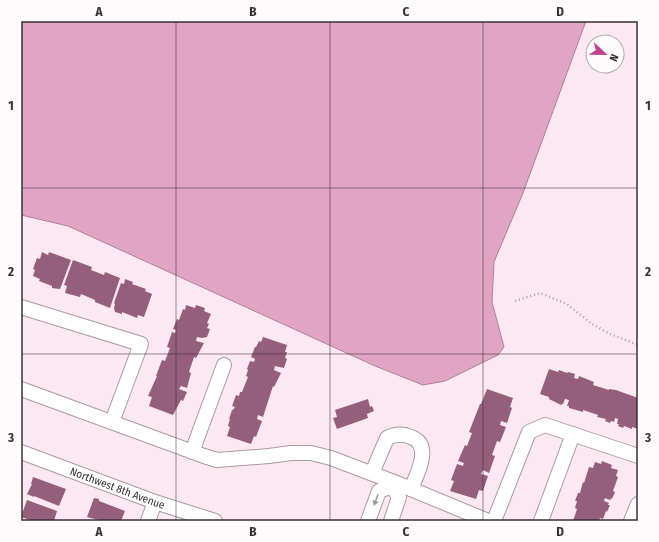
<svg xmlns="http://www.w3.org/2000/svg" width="659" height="542" viewBox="0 0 659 542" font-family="'Fira Sans Condensed',sans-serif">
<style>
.water{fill:#e1a4c3;stroke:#ae8198}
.building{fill:#955e7b}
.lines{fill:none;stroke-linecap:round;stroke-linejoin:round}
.minor-casing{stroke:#ab99a1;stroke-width:16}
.path{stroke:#ad9ea5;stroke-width:2.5;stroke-dasharray:1 3;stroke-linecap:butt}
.minor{stroke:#fff;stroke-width:14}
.oneway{fill:#9c989a}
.grid{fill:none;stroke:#383034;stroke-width:1;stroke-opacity:0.55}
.labels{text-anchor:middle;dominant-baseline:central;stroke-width:4;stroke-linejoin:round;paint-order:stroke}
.street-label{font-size:11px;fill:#383034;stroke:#fefbfc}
.neatline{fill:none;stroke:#383034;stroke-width:1.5}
.grid-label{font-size:13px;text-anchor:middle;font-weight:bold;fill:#383034}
</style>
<rect width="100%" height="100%" fill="#fce8f1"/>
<polygon class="water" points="21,21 586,21 523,193 494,262 492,302 504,347 498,355 445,381 423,385 375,366 68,226 21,215"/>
<g class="building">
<polygon points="42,252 48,255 49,252 71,260 60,289 52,288 52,286 39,281 40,279 33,276 35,270 33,269 37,258 40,259"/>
<polygon points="73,260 92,267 91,270 104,275 105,272 120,278 110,308 95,302 95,300 81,294 80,297 65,293 67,286 64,285"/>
<polygon points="125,279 133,282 132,284 146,289 145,291 152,294 144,317 138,315 137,318 122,312 122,314 115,312 114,308 115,304 114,303 121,283 124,284"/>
<polygon points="186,305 195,308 196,305 205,308 204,311 211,314 207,323 209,324 207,328 210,329 207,337 202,338 197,337 196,341 204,343 196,358 194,357 189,372 191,373 187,388 181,386 179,389 187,392 183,401 181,400 173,415 149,406 152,397 148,396 157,376 156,376 162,360 165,361 170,348 167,347 172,332 175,333 176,330 173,329 177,319 179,320 183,309 185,310"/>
<polygon points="263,337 287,345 285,352 287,352 285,358 287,359 284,368 275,366 274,370 281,373 274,387 273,386 263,417 258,415 257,419 262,421 256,437 254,436 251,444 227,436 230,427 228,426 230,419 229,419 232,410 233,410 235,407 232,406 236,395 239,396 240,392 242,392 248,377 246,376 248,370 247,369 250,361 254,362 255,359 251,357 255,347 256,347 259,341 261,342"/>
<polygon points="549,369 558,372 559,370 567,373 568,372 575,374 574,378 578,379 579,376 594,382 593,385 609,390 609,389 616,390 638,398 638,429 632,427 632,429 624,426 623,428 618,426 619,424 617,424 618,419 615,418 614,422 611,421 610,423 605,421 606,419 597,417 598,415 583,410 583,412 569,408 569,406 567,406 569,400 565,399 563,404 562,404 561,405 549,399 549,397 540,394"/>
<polygon points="487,389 513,398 510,407 512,408 507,423 501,421 500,425 506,427 500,442 497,441 492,455 495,456 489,473 483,470 481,474 488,476 483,491 479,490 476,499 450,491 454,481 451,480 457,464 463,466 464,463 458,461 465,445 467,446 472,433 469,432 480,404 481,404"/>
<polygon points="368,399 370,407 372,406 374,411 367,414 368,418 337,429 333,418 337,417 335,410"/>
<polygon points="602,461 612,465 611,468 618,470 616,476 618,477 613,491 615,492 612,499 611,498 610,500 605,498 604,501 609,503 608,505 610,505 607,512 606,511 603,519 600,518 599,521 573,521 577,509 575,508 577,501 575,501 578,493 580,493 583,482 584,483 589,467 593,468 595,462 601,464"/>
<polygon points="33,477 66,489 59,506 34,496 34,497 27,494 32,484 31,484"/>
<polygon points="94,498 99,499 99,501 125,511 121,521 103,521 87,517"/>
<polygon points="27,500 57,511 54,521 33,521 21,517"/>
</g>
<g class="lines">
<defs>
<g id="minor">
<polyline points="21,307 141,344 112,422"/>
<polyline points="21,389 204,456 217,460 269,456 291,453 311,453 331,458 394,482 488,521"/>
<path id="s1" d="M21,452L155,502L215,521"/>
<polyline points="192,452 224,365"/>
<path d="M372,473L387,438C395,434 402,433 411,437C433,445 417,474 411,489"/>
<polyline points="148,521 155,502"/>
<polyline points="368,521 379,491 392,486 394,482"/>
<polyline points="391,521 399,497 392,486"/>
<polyline points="494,521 529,432 545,425 638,456"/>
<polyline points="541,521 573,434"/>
<polyline points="631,521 638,504"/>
</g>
</defs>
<use href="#minor" class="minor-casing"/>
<polyline class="path" points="515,301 540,293 567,304 592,324 608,333 638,345"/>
<use href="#minor" class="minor"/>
</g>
<defs><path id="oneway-solid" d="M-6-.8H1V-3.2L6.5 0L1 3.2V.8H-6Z"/></defs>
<use class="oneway" href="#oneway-solid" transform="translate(376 500) rotate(110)"/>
<path class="grid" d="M176,21V521M330,21V521M483,21V521M21,188H638M21,354H638"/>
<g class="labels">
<g class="street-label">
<text stroke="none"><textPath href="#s1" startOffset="103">Northwest 8th Avenue</textPath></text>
</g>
</g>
<rect width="659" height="542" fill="none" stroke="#fefbfc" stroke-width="44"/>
<g transform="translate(605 54) rotate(112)"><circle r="19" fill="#fefbfc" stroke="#afaaac"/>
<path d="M0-3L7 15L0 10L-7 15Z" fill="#c44490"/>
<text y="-6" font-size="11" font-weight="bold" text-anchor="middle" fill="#383034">N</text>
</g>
<rect x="22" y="22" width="615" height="498" class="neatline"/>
<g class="grid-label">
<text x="99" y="16">A</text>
<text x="253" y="16">B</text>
<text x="406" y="16">C</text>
<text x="560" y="16">D</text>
<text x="11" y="110">1</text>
<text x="648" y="110">1</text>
<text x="11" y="276">2</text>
<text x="648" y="276">2</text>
<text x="11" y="442">3</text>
<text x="648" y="442">3</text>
<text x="99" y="536">A</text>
<text x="253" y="536">B</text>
<text x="406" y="536">C</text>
<text x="560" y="536">D</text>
</g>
</svg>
